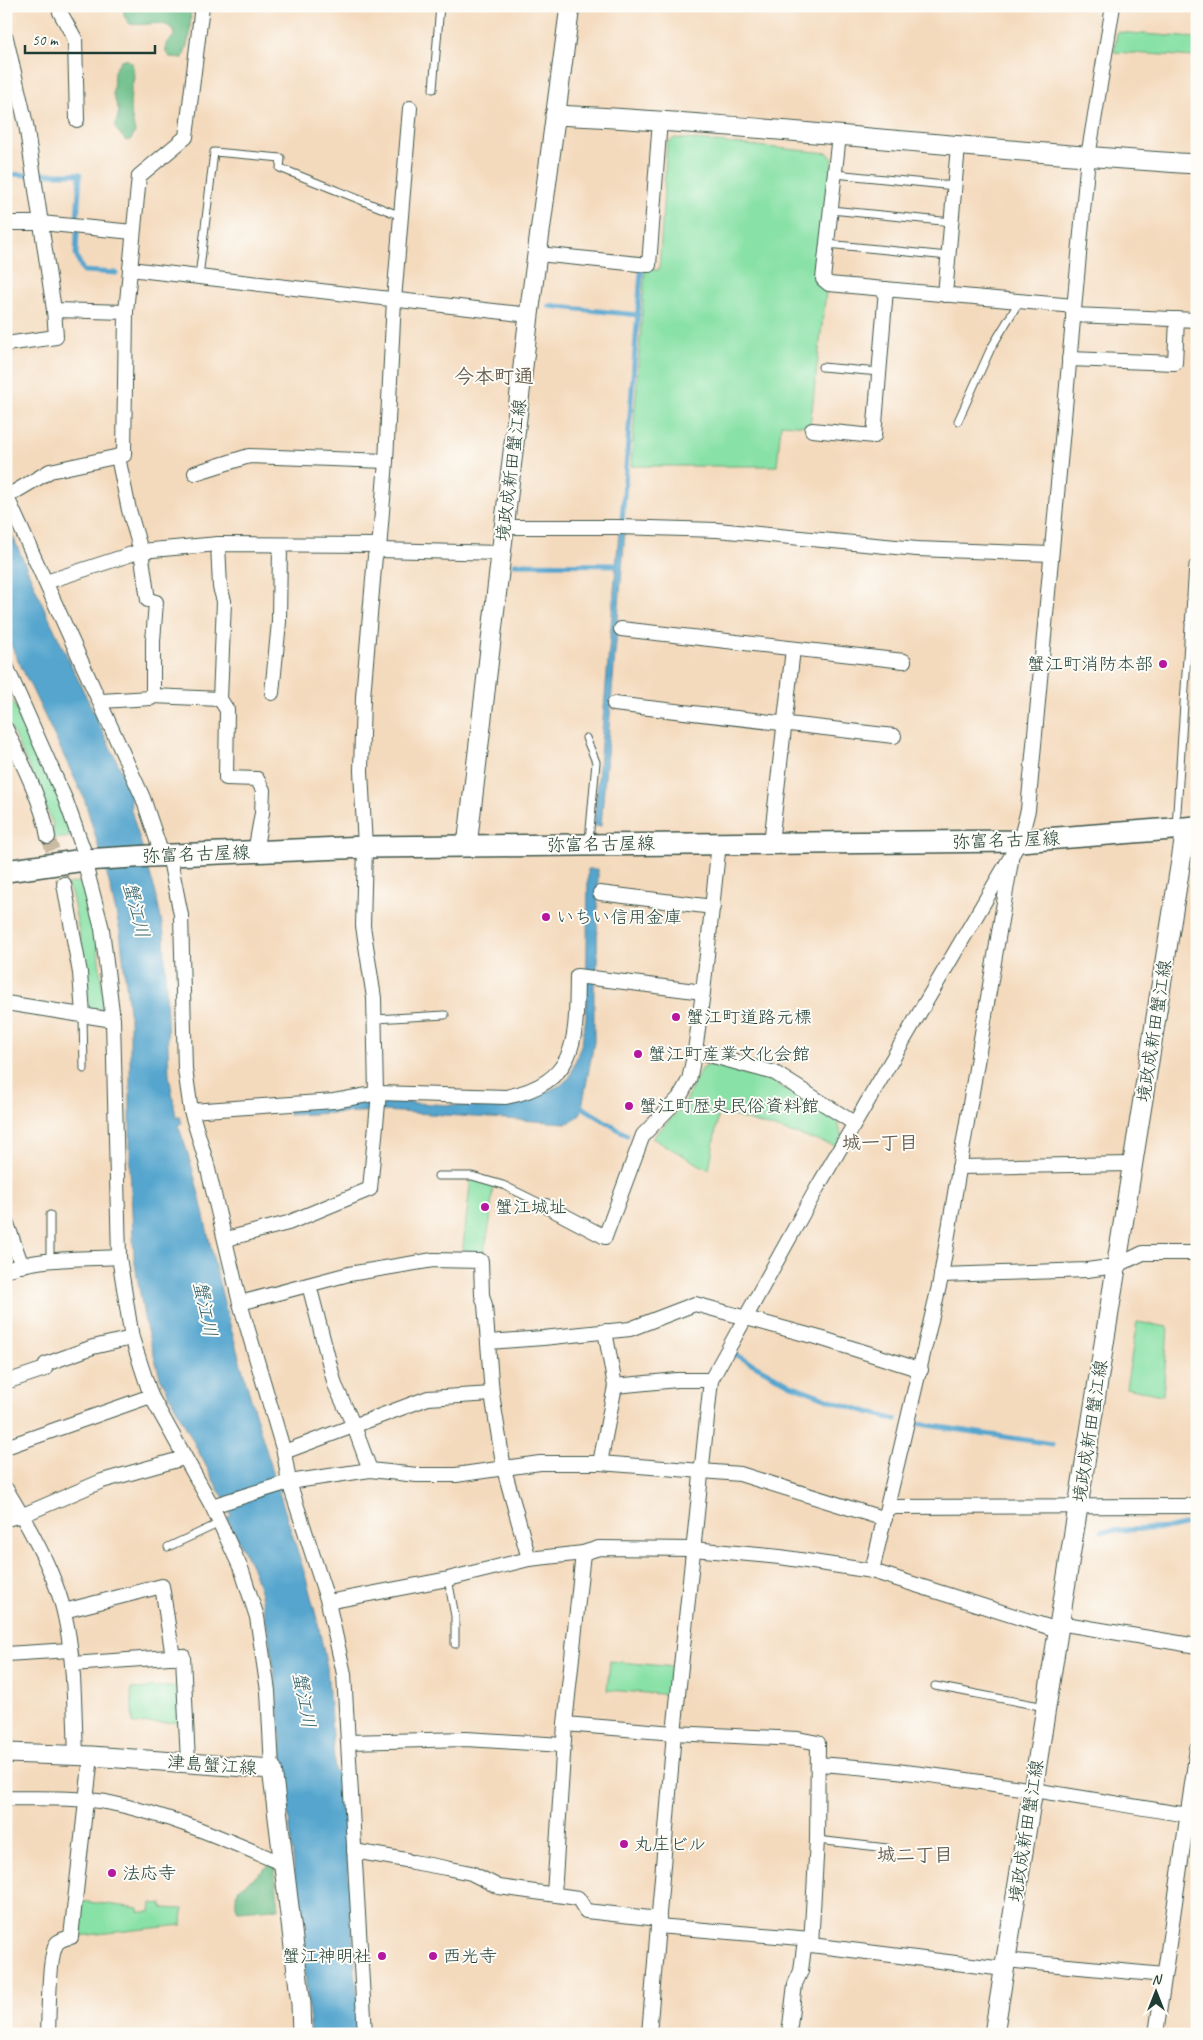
<svg xmlns="http://www.w3.org/2000/svg" width="1203" height="2040" viewBox="0 0 1203 2040" font-family="Caveat,'Klee One',sans-serif">
<style>
.green{fill:#88e1a6;stroke:#548f6d}
.forest{fill:#6ebf8b;stroke:#467e60}
.water{fill:#54a5ce;stroke:#3a7181}
.lines{fill:none;stroke-linecap:round;stroke-linejoin:round}
.stream{stroke:#54a5ce;stroke-width:5}
.street-tunnel{stroke:#c9bba2;stroke-width:14;stroke-dasharray:14 7;stroke-linecap:butt}
.lane-casing{stroke:#3f5549;stroke-width:9}
.street-casing{stroke:#3f5549;stroke-width:16}
.secondary-casing{stroke:#3f5549;stroke-width:21}
.primary-casing{stroke:#3f5549;stroke-width:24}
.lane{stroke:#fff;stroke-width:7}
.street{stroke:#fff;stroke-width:14}
.secondary{stroke:#fff;stroke-width:19}
.primary{stroke:#fff;stroke-width:21}
.poi-dot{fill:#b5179e;stroke:#fdfcf7;stroke-width:2}
.labels{text-anchor:middle;dominant-baseline:central;stroke-width:4;stroke-linejoin:round;paint-order:stroke}
.street-label{font-size:18px;fill:#1f3d34;stroke:#fdfcf7}
.poi-label{font-size:18px;fill:#1f3d34;stroke:#fdfcf7;text-anchor:start}
.water-label{font-size:19px;font-style:italic;fill:#32616a;stroke:#fdfcf7}
.neighbourhood-label{font-size:19px;font-weight:bold;fill:#685f52;stroke:#fdfcf7}
.quarter-label{font-size:20px;font-weight:bold;fill:#685f52;stroke:#fdfcf7}
</style>
<rect width="100%" height="100%" fill="#fdfcf7"/>
<filter id="ink" filterUnits="userSpaceOnUse"><feTurbulence type="fractalNoise" baseFrequency=".02" numOctaves="2"/><feDisplacementMap in="SourceGraphic" scale="10" xChannelSelector="R" yChannelSelector="G"/><feConvolveMatrix kernelMatrix="1 2 1 2 8 2 1 2 1" color-interpolation-filters="sRGB"/></filter>
<filter id="wash" filterUnits="userSpaceOnUse"><feTurbulence type="fractalNoise" baseFrequency=".0096" numOctaves="4" result="noise"/><feDisplacementMap in="SourceGraphic" scale="20" xChannelSelector="R" yChannelSelector="G"/><feGaussianBlur stdDeviation="1.12" result="paint"/><feColorMatrix in="noise" values="0 0 0 0 0 0 0 0 0 0 0 0 0 0 0 0 0 1.4 0 .05"/><feComposite in="paint" operator="in"/></filter>
<g filter="url(#wash)">
<rect width="100%" height="100%" fill="#f4dabd"/>
<g class="green">
<polygon points="1117,32 1197,38 1197,57 1114,52"/>
<polygon points="675,138 828,153 833,159 817,284 827,284 810,426 781,424 777,466 631,466 645,269 659,270 667,143"/>
<polygon points="6,687 61,802 71,837 53,839 53,825 37,785 6,718"/>
<polygon points="81,882 96,932 104,1005 100,1009 88,1009 88,977 72,896 67,884"/>
<polygon points="710,1065 772,1081 837,1121 842,1136 836,1146 719,1112 709,1170 652,1138 684,1105 701,1069"/>
<polygon points="471,1177 493,1184 490,1222 483,1255 462,1255"/>
<polygon points="1137,1322 1168,1327 1163,1395 1126,1388"/>
<polygon points="610,1661 675,1667 673,1695 607,1690"/>
<polygon points="181,1686 181,1722 133,1724 131,1689"/>
<polygon points="80,1901 139,1908 139,1912 150,1912 151,1903 162,1904 162,1908 183,1909 182,1925 79,1936"/>
</g>
<g class="forest">
<path d="M124,6H191L190,35L183,58L170,57L166,53V44L174,36V30C161,18 147,27 130,24L124,16Z"/>
<polygon points="126,59 131,62 133,67 134,78 131,89 130,109 135,132 131,140 126,141 115,128 119,111 113,95 114,71 121,60"/>
<path d="M269,1865H274L279,1908L238,1911C234,1903 236,1896 239,1888L255,1877Z"/>
</g>
<g class="water">
<path d="M6,521L46,612L130,789L131,810L156,894L164,934L169,1074L176,1117H180L182,1123L178,1125C200,1182 208,1243 224,1302C248,1394 277,1486 306,1578L317,1619L327,1667L335,1772L341,1774L360,2034H311L272,1654L261,1594L254,1572L227,1518L231,1516L223,1496L219,1491L160,1377L145,1323L134,1258L130,1169V1020L120,931L109,882L84,798L6,635Z"/>
<polygon points="619,532 625,532 601,826 594,826"/>
<polygon points="588,869 598,869 597,969 594,989 594,1042 581,1113 571,1122 566,1123 383,1111 289,1115 289,1108 383,1101 499,1108 519,1104 561,1085 570,1077 582,1042 586,1017"/>
</g>
<g class="lines">
<g class="stream">
<polyline points="6,174 30,175"/>
<polyline points="40,174 80,174 77,220"/>
<polyline points="77,232 76,255 83,271 116,273"/>
<polyline points="549,306 638,315"/>
<polyline points="622,521 641,271"/>
<polyline points="515,564 619,565"/>
<polyline points="579,1105 627,1135"/>
<polyline points="735,1354 791,1385 841,1404 896,1420"/>
<polyline points="914,1423 1052,1444"/>
<polyline points="1102,1531 1170,1528 1197,1522"/>
</g>
</g>
</g>
<g filter="url(#ink)">
<g class="lines">
<polyline class="street-tunnel" points="48,837 64,884"/>
<defs>
<g id="lane">
<polyline points="433,89 440,6"/>
<polyline points="835,174 955,186"/>
<polyline points="831,210 952,222"/>
<polyline points="827,244 948,256"/>
<polyline points="199,277 214,152 281,158 280,168 401,216"/>
<polyline points="822,367 879,372"/>
<polyline points="958,421 991,348 1019,302"/>
<polyline points="586,738 596,762 589,841"/>
<polyline points="1176,827 1193,565"/>
<polyline points="83,1015 84,1069"/>
<polyline points="375,1019 445,1015"/>
<polyline points="438,1176 472,1176 503,1185 546,1206"/>
<polyline points="50,1261 50,1215"/>
<polyline points="168,1547 220,1523"/>
<polyline points="448,1579 455,1616 455,1644"/>
<polyline points="935,1686 1045,1707"/>
<polyline points="817,1840 887,1848"/>
</g>
<g id="street">
<polyline points="60,6 60,12 75,39 77,120"/>
<polyline points="6,38 26,124 54,310 126,312"/>
<polyline points="839,135 823,279 829,284 1074,306"/>
<polyline points="6,223 41,223 133,232"/>
<polyline points="538,254 649,265 660,120"/>
<polyline points="130,269 529,315"/>
<polyline points="945,295 958,146"/>
<polyline points="1073,315 1197,320"/>
<polyline points="6,344 56,337 54,310"/>
<polyline points="1069,359 1175,363 1177,319"/>
<polyline points="812,430 874,436 886,289"/>
<polyline points="118,457 129,510 141,551 218,544 379,545"/>
<polyline points="195,473 249,456 386,461"/>
<polyline points="6,495 143,798 162,855"/>
<polyline points="6,497 50,471 124,455 126,312 139,176 186,137 202,6"/>
<polyline points="504,527 618,527 717,530 917,549 1051,554"/>
<polyline points="218,544 220,587 224,601 220,699 227,710 226,778 257,779 263,790 262,813 255,852"/>
<polyline points="379,550 501,553"/>
<polyline points="46,582 141,551 148,600 156,602 153,641 153,696"/>
<polyline points="621,629 904,661"/>
<polyline points="6,666 66,801 87,860"/>
<polyline points="272,693 279,622 280,545"/>
<polyline points="101,701 151,698 153,696 220,699"/>
<polyline points="614,704 894,736"/>
<path d="M6,729C21,760 43,803 48,837"/>
<polyline points="771,843 793,649"/>
<polyline points="169,855 181,915 185,1069 191,1111 206,1161 240,1303 284,1452 289,1482 328,1602 344,1674 365,2034"/>
<polyline points="84,860 102,929 113,1020 119,1257 132,1338 151,1396 212,1506 242,1571 257,1617 268,1691 272,1769"/>
<polyline points="64,884 80,973 83,1015"/>
<polyline points="600,893 713,907"/>
<polyline points="6,1003 113,1020"/>
<polyline points="695,1051 775,1073 854,1123"/>
<polyline points="376,1093 374,998 363,926 365,847 361,771 363,697 375,556 379,550 386,461 394,300 410,108"/>
<path d="M191,1111L334,1101L379,1093L506,1097C579,1082 576,1039 577,976L703,992"/>
<polyline points="959,1167 1133,1164"/>
<polyline points="546,1206 605,1237 643,1135 679,1098 689,1080 695,1051 703,992 719,843"/>
<polyline points="6,1221 22,1266"/>
<polyline points="226,1239 288,1223 370,1189 379,1093"/>
<path d="M6,1271C32,1257 89,1259 119,1257"/>
<polyline points="941,1275 1087,1270 1116,1266 1143,1253 1197,1253"/>
<polyline points="309,1285 335,1385 354,1426 370,1470"/>
<polyline points="240,1303 349,1274 433,1260 481,1261 482,1295 485,1305 492,1394 504,1469 529,1559"/>
<polyline points="488,1342 543,1338 630,1329 695,1304 823,1339 921,1370"/>
<polyline points="6,1382 45,1369 46,1364 93,1347 132,1338"/>
<polyline points="615,1386 677,1380 711,1380"/>
<polyline points="6,1447 151,1396"/>
<polyline points="284,1452 428,1398 492,1394"/>
<polyline points="600,1463 615,1386 605,1331"/>
<path d="M6,1489C27,1523 55,1573 64,1612C75,1659 74,1708 76,1756"/>
<polyline points="212,1506 289,1482 370,1470 417,1475 456,1475 540,1463 600,1463 740,1474 885,1519"/>
<polyline points="888,1507 1197,1506"/>
<polyline points="6,1519 23,1515 102,1481 184,1458"/>
<polyline points="872,1571 940,1282 1011,861"/>
<polyline points="328,1602 448,1579 529,1559 583,1553 599,1548 693,1549 780,1557 872,1571 1058,1630"/>
<polyline points="64,1611 162,1586 173,1657"/>
<polyline points="1059,1623 1197,1646"/>
<polyline points="6,1654 70,1650"/>
<polyline points="72,1664 183,1656 188,1763"/>
<polyline points="565,1724 674,1733 798,1739 818,1743 817,1840 811,1945"/>
<polyline points="348,1742 466,1739 563,1745"/>
<path d="M818,1764C942,1772 1065,1796 1188,1815"/>
<path d="M6,1798C39,1799 73,1797 106,1802C168,1814 225,1839 283,1864"/>
<polyline points="354,1851 406,1860"/>
<polyline points="413,1862 446,1868"/>
<polyline points="451,1869 471,1873 499,1887 578,1898 586,1911 659,1919"/>
<polyline points="554,1894 565,1724 583,1553"/>
<polyline points="658,1926 811,1939"/>
<polyline points="1005,1960 1164,1975"/>
<path d="M48,2034C49,2016 48,1955 57,1943C61,1939 66,1938 71,1937L91,1756"/>
<polyline points="649,2034 674,1733 711,1380 817,1188 1020,841 1028,810 1088,157 1113,6"/>
<polyline points="789,2034 795,1984 801,1971 804,1947 811,1945 1004,1969"/>
<polyline points="1156,2034 1197,1749"/>
</g>
<g id="secondary">
<path d="M555,115C770,125 983,151 1197,164"/>
<polyline points="467,846 529,315 570,6"/>
<polyline points="6,1753 91,1756 272,1769 301,2004 302,2034"/>
<polyline points="994,2034 1186,829"/>
</g>
<polyline id="primary" points="6,871 84,860 150,856 365,847 1020,841 1197,827"/>
</defs>
<use href="#lane" class="lane-casing"/>
<use href="#street" class="street-casing"/>
<use href="#secondary" class="secondary-casing"/>
<use href="#primary" class="primary-casing"/>
<use href="#lane" class="lane"/>
<use href="#street" class="street"/>
<use href="#secondary" class="secondary"/>
<use href="#primary" class="primary"/>
</g>
</g>
<g class="poi-dot">
<circle cx="1163" cy="664" r="5"/>
<circle cx="546" cy="917" r="5"/>
<circle cx="676" cy="1017" r="5"/>
<circle cx="638" cy="1054" r="5"/>
<circle cx="629" cy="1106" r="5"/>
<circle cx="485" cy="1207" r="5"/>
<circle cx="624" cy="1844" r="5"/>
<circle cx="112" cy="1873" r="5"/>
<circle cx="382" cy="1956" r="5"/>
<circle cx="433" cy="1956" r="5"/>
</g>
<g class="labels">
<g class="street-label">
<text transform="translate(511 470) rotate(-83)">境政成新田蟹江線</text>
<text transform="translate(1006 840) rotate(-2)">弥富名古屋線</text>
<text transform="translate(601 844) rotate(-1)">弥富名古屋線</text>
<text transform="translate(196 854) rotate(-2)">弥富名古屋線</text>
<text transform="translate(1154 1031) rotate(-81)">境政成新田蟹江線</text>
<text transform="translate(1090 1431) rotate(-81)">境政成新田蟹江線</text>
<text transform="translate(212 1765) rotate(4)">津島蟹江線</text>
<text transform="translate(1026 1831) rotate(-81)">境政成新田蟹江線</text>
</g>
<g class="poi-label">
<text x="1153" y="664" text-anchor="end">蟹江町消防本部</text>
<text x="556" y="917">いちい信用金庫</text>
<text x="686" y="1017">蟹江町道路元標</text>
<text x="648" y="1054">蟹江町産業文化会館</text>
<text x="639" y="1106">蟹江町歴史民俗資料館</text>
<text x="495" y="1207">蟹江城址</text>
<text x="634" y="1844">丸庄ビル</text>
<text x="122" y="1873">法応寺</text>
<text x="372" y="1956" text-anchor="end">蟹江神明社</text>
<text x="443" y="1956">西光寺</text>
</g>
<g class="water-label">
<text transform="translate(136 910) rotate(76)">蟹江川</text>
<text transform="translate(205 1309) rotate(79)">蟹江川</text>
<text transform="translate(304 1700) rotate(80)">蟹江川</text>
</g>
<g class="neighbourhood-label">
<text x="880" y="1143">城一丁目</text>
<text x="915" y="1855">城二丁目</text>
</g>
<g class="quarter-label">
<text x="494" y="376">今本町通</text>
</g>
</g>
<rect width="1203" height="2040" fill="none" stroke="#fdfcf7" stroke-width="25"/>
<g transform="translate(1156 1992)" stroke="#fdfcf7" stroke-width="4" paint-order="stroke">
<path d="M0-4L9 19L0 12L-9 19Z" fill="#1f3d34"/>
<text y="-8" font-size="14" font-weight="bold" text-anchor="middle" fill="#1f3d34">N</text>
</g>
<path d="M25 45v8h130v-8" fill="none" stroke="#1f3d34" stroke-width="2.5"/>
<text x="32" y="45" font-size="15" fill="#1f3d34" stroke="#fdfcf7" stroke-width="4" paint-order="stroke">50 m</text>
</svg>
